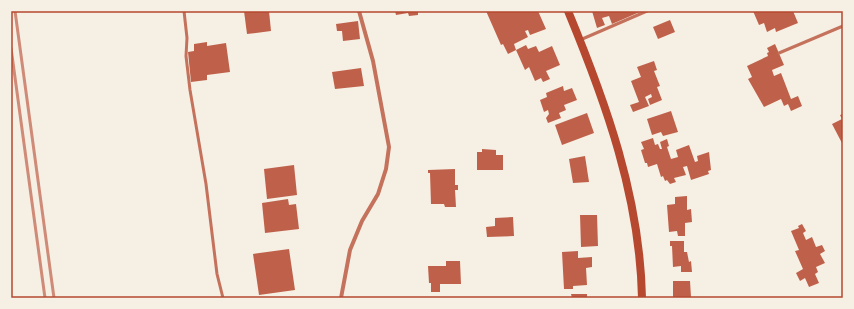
<svg xmlns="http://www.w3.org/2000/svg" width="854" height="309" viewBox="0 0 854 309" font-family="Montserrat,sans-serif">
<style>
.building{fill:#bf614a}
.lines{fill:none;stroke-linecap:round;stroke-linejoin:round}
.service{stroke:#c5725c;stroke-width:3}
.minor{stroke:#c5725c;stroke-width:4}
.secondary{stroke:#b5482f;stroke-width:8}
.rail{stroke:#cf8b77;stroke-width:3}
.neatline{fill:none;stroke:#b5482f;stroke-width:1.5}
</style>
<rect width="100%" height="100%" fill="#f6efe4"/>
<g class="building">
<polygon points="244,11 269,11 271,31 247,34"/>
<polygon points="395,11 418,11 418,15 409,16 408,13 396,15"/>
<polygon points="486,11 538,11 546,29 530,35 528,30 525,31 528,37 514,44 516,50 508,54 503,44 501,45"/>
<polygon points="592,11 642,11 612,24 609,16 602,18 605,25 597,28"/>
<polygon points="753,11 793,11 798,23 776,32 775,28 767,32 764,23 759,25"/>
<polygon points="670,20 675,32 658,39 653,27"/>
<polygon points="358,21 360,39 343,41 342,31 337,31 336,24"/>
<polygon points="207,42 207,46 226,43 230,72 207,75 207,80 191,82 188,52 194,51 194,44"/>
<polygon points="775,44 784,65 772,70 774,76 781,73 791,99 798,96 802,106 791,111 788,104 784,106 781,99 764,107 748,79 752,77 747,66 768,56 767,53 769,52 767,48"/>
<polygon points="526,45 528,49 536,46 539,52 552,46 560,65 546,71 550,79 543,82 541,78 535,81 529,67 525,70 516,50"/>
<polygon points="654,61 657,70 654,71 660,86 657,87 662,100 650,105 648,99 652,97 651,94 645,97 649,106 633,112 630,105 639,102 631,81 641,77 637,67"/>
<polygon points="361,68 364,86 335,89 332,72"/>
<polygon points="563,86 564,91 572,88 577,100 564,105 566,110 559,113 561,118 548,123 546,118 549,114 548,110 544,112 540,100 547,97 546,93"/>
<polygon points="671,111 678,132 663,136 661,132 652,135 647,119"/>
<polygon points="587,113 594,133 562,145 555,125"/>
<polygon points="843,114 843,145 832,124 842,119 840,115"/>
<polygon points="653,138 655,145 658,144 660,149 662,149 660,142 667,139 669,146 667,147 671,159 678,157 676,150 689,145 695,162 698,161 697,156 709,152 711,170 708,171 709,174 691,180 687,166 683,167 686,175 674,178 676,182 670,184 667,180 665,181 663,176 661,177 657,164 648,167 647,163 645,163 641,150 644,149 641,142"/>
<polygon points="482,149 496,150 496,155 503,155 503,170 477,170 477,152 482,152"/>
<polygon points="585,156 589,182 573,183 569,159"/>
<polygon points="294,165 297,195 267,199 264,169"/>
<polygon points="455,169 455,185 458,185 458,190 455,190 456,207 445,207 444,204 431,204 430,173 428,173 428,170"/>
<polygon points="687,196 687,210 691,209 692,222 685,223 685,236 678,236 677,231 669,232 667,205 675,204 675,197"/>
<polygon points="288,199 289,205 296,204 299,229 265,233 262,203"/>
<polygon points="580,215 597,215 598,246 581,247"/>
<polygon points="513,217 514,236 487,237 486,227 495,226 495,218"/>
<polygon points="802,224 806,231 803,233 806,240 812,237 816,247 822,245 825,251 820,254 825,263 816,267 818,272 815,274 819,283 809,287 805,278 800,281 796,273 803,269 795,251 799,250 791,231 799,228 798,226"/>
<polygon points="670,241 684,241 684,252 687,252 689,262 691,261 692,272 681,272 681,266 673,267 672,246 670,246"/>
<polygon points="289,249 295,290 259,295 253,254"/>
<polygon points="578,251 578,258 592,257 592,267 586,268 587,285 573,286 573,289 564,289 562,252"/>
<polygon points="446,261 460,261 461,284 440,284 440,292 431,292 431,283 429,283 428,266 446,266"/>
<polygon points="673,281 690,281 691,297 673,298"/>
<polygon points="571,294 587,294 587,298 572,298"/>
</g>
<g class="lines">
<g class="service">
<polyline points="184,11 187,38 186,56 190,90 206,184 217,274 223,298"/>
<polyline points="580,40 647,11"/>
<polyline points="779,53 843,26"/>
</g>
<polyline class="minor" points="341,298 350,250 362,221 378,194 386,169 389,147 373,61 359,11"/>
<path class="secondary" d="M568,11C606,103 640,197 642,298"/>
<g class="rail">
<polyline points="15,11 54,298"/>
<polyline points="11,48 45,298"/>
</g>
</g>
<rect width="854" height="309" fill="none" stroke="#f6efe4" stroke-width="24"/>
<rect x="12" y="12" width="830" height="285" class="neatline"/>
</svg>
